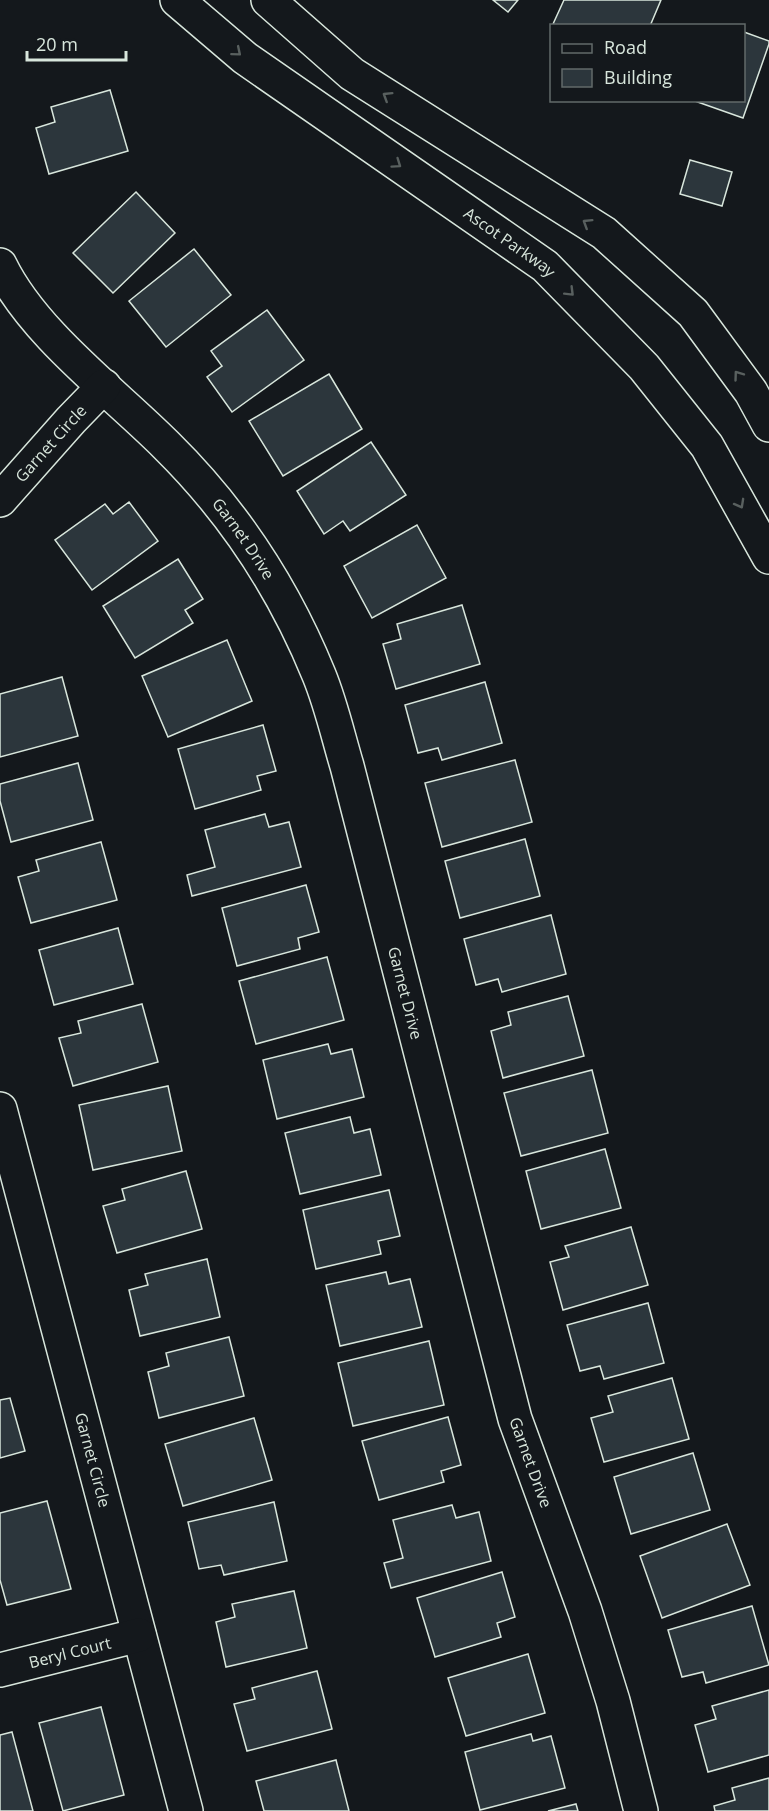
<svg xmlns="http://www.w3.org/2000/svg" width="769" height="1811" viewBox="0 0 769 1811" font-family="'Open Sans',sans-serif">
<style>
.building{fill:#2c363c;stroke:#d8e6dc;stroke-width:1.5}
.lines{fill:none;stroke-linecap:round;stroke-linejoin:round}
.minor-casing{stroke:#d8e6dc;stroke-width:36}
.major-casing{stroke:#d8e6dc;stroke-width:36}
.minor{stroke:#14181c;stroke-width:33}
.major{stroke:#14181c;stroke-width:33}
.oneway{stroke:#59605f}
.labels{text-anchor:middle;dominant-baseline:central;stroke-width:4.5;stroke-linejoin:round;paint-order:stroke}
.street-label{font-size:16px;fill:#d8e6dc;stroke:#14181c}
</style>
<rect width="100%" height="100%" fill="#14181c"/>
<g class="building">
<polygon points="493,0 518,0 508,12"/>
<polygon points="564,0 661,0 650,26 558,26 553,24"/>
<polygon points="744,32 769,41 769,44 743,118 692,100 744,100"/>
<polygon points="110,90 128,151 49,174 36,128 55,122 51,107"/>
<polygon points="690,160 732,172 722,206 680,194"/>
<polygon points="136,192 175,233 113,293 73,253"/>
<polygon points="194,249 231,295 166,347 129,301"/>
<polygon points="267,310 304,360 232,412 207,377 222,366 211,351"/>
<polygon points="329,374 362,429 283,476 249,421"/>
<polygon points="371,442 406,495 350,531 343,521 324,534 297,491"/>
<polygon points="129,502 158,541 92,590 55,540 105,504 113,514"/>
<polygon points="417,525 446,578 372,618 344,566"/>
<polygon points="178,559 203,599 185,610 193,623 135,658 103,606"/>
<polygon points="462,605 480,664 396,689 383,644 401,639 397,624"/>
<polygon points="227,640 252,701 168,737 142,676"/>
<polygon points="62,677 78,736 0,757 0,694"/>
<polygon points="485,682 502,743 442,760 438,748 418,753 405,705"/>
<polygon points="263,725 276,771 257,776 261,790 195,809 178,749"/>
<polygon points="515,760 532,822 442,847 425,783"/>
<polygon points="78,763 93,820 11,842 0,801 0,784"/>
<polygon points="265,814 269,827 289,822 301,867 192,896 187,875 215,867 205,830"/>
<polygon points="525,839 540,896 460,918 445,861"/>
<polygon points="101,842 117,900 31,923 18,877 39,871 36,860"/>
<polygon points="306,885 319,932 298,938 300,949 237,966 222,908"/>
<polygon points="551,915 566,974 502,992 498,979 476,985 464,939"/>
<polygon points="118,928 133,984 54,1005 39,950"/>
<polygon points="327,957 344,1020 256,1044 239,981"/>
<polygon points="568,996 584,1056 503,1078 491,1031 511,1025 508,1012"/>
<polygon points="142,1004 158,1062 73,1086 59,1038 81,1033 78,1021"/>
<polygon points="328,1044 331,1054 352,1049 364,1097 277,1119 263,1060"/>
<polygon points="592,1070 608,1133 521,1156 504,1093"/>
<polygon points="168,1086 182,1151 93,1170 79,1105"/>
<polygon points="350,1117 354,1133 370,1129 381,1175 300,1194 285,1133"/>
<polygon points="605,1149 621,1208 541,1229 526,1171"/>
<polygon points="186,1171 202,1229 117,1253 103,1206 125,1200 122,1189"/>
<polygon points="389,1190 400,1236 378,1241 381,1254 316,1269 303,1210"/>
<polygon points="631,1227 648,1285 563,1310 550,1262 569,1257 565,1246"/>
<polygon points="207,1259 220,1317 140,1336 129,1290 148,1285 145,1274"/>
<polygon points="386,1272 389,1284 410,1279 422,1327 340,1346 326,1285"/>
<polygon points="648,1303 664,1363 604,1379 600,1366 580,1371 567,1325"/>
<polygon points="229,1337 244,1396 159,1418 148,1372 169,1366 166,1353"/>
<polygon points="429,1341 444,1405 353,1426 338,1363"/>
<polygon points="672,1378 689,1439 604,1462 591,1418 613,1412 608,1396"/>
<polygon points="10,1398 25,1451 0,1458 0,1400"/>
<polygon points="448,1417 461,1465 441,1471 444,1482 379,1500 362,1441"/>
<polygon points="254,1418 272,1480 183,1506 165,1444"/>
<polygon points="693,1453 710,1510 631,1534 614,1477"/>
<polygon points="47,1501 71,1589 7,1605 0,1580 0,1513"/>
<polygon points="274,1502 287,1561 224,1575 221,1565 199,1569 188,1522"/>
<polygon points="452,1505 456,1518 479,1512 491,1561 391,1588 384,1563 403,1558 393,1520"/>
<polygon points="727,1524 750,1585 662,1618 640,1556"/>
<polygon points="502,1572 515,1617 497,1623 501,1637 435,1657 417,1598"/>
<polygon points="294,1591 307,1648 226,1667 216,1622 235,1617 232,1604"/>
<polygon points="752,1606 769,1665 706,1683 703,1672 682,1677 668,1630"/>
<polygon points="528,1654 545,1713 466,1736 448,1678"/>
<polygon points="317,1671 332,1729 247,1751 234,1704 255,1699 252,1688"/>
<polygon points="769,1690 769,1755 708,1772 695,1725 716,1719 712,1706"/>
<polygon points="101,1707 124,1795 63,1811 39,1723"/>
<polygon points="12,1732 33,1811 0,1811 0,1735"/>
<polygon points="531,1734 533,1741 551,1736 565,1788 480,1810 465,1752"/>
<polygon points="336,1760 349,1811 264,1811 256,1781"/>
<polygon points="769,1778 769,1811 715,1811 714,1806 735,1800 732,1788"/>
<polygon points="576,1804 578,1811 548,1811"/>
</g>
<g class="lines">
<defs>
<g id="minor">
<path id="s1" d="M0,265C33,333 113,392 166,445C232,510 284,589 319,675C331,704 338,736 347,766L515,1419L585,1611L613,1701L641,1811"/>
<path id="s2" d="M0,500L71,420L104,386"/>
<path id="s3" d="M0,1109L186,1811"/>
<path id="s4" d="M0,1670L139,1635"/>
</g>
<g id="major">
<path id="s5" d="M177,0L245,58L545,266L644,367L707,446L769,557"/>
<polyline points="268,0 352,74 604,233 693,313 751,392 769,425"/>
</g>
</defs>
<use href="#minor" class="minor-casing"/>
<use href="#major" class="major-casing"/>
<use href="#minor" class="minor"/>
<use href="#major" class="major"/>
</g>
<defs><path id="oneway-chevron" d="M-2-3.5L2.5 0L-2 3.5" fill="none" stroke-width="1.6" stroke-linecap="round" stroke-linejoin="round" transform="scale(1.5)"/></defs>
<g class="oneway">
<use href="#oneway-chevron" transform="translate(237 52) rotate(40)"/>
<use href="#oneway-chevron" transform="translate(387 96) rotate(-148)"/>
<use href="#oneway-chevron" transform="translate(397 164) rotate(35)"/>
<use href="#oneway-chevron" transform="translate(587 223) rotate(-148)"/>
<use href="#oneway-chevron" transform="translate(570 292) rotate(45)"/>
<use href="#oneway-chevron" transform="translate(738 375) rotate(-126)"/>
<use href="#oneway-chevron" transform="translate(740 504) rotate(61)"/>
</g>
<g class="labels">
<g class="street-label">
<text stroke="none"><textPath href="#s5" startOffset="412">Ascot Parkway</textPath></text>
<text stroke="none"><textPath href="#s2" startOffset="76">Garnet Circle</textPath></text>
<text stroke="none"><textPath href="#s1" startOffset="368">Garnet Drive</textPath></text>
<text stroke="none"><textPath href="#s1" startOffset="854">Garnet Drive</textPath></text>
<text stroke="none"><textPath href="#s3" startOffset="363">Garnet Circle</textPath></text>
<text stroke="none"><textPath href="#s1" startOffset="1340">Garnet Drive</textPath></text>
<text stroke="none"><textPath href="#s4" startOffset="72">Beryl Court</textPath></text>
</g>
</g>
<rect x="550" y="24" width="195" height="78" fill="#14181c" stroke="#626a69" stroke-width="1.5"/>
<rect x="562" y="44" width="30" height="9" fill="#14181c" stroke="#626a69" stroke-width="1.5"/>
<text x="604" y="54" font-size="18" fill="#d8e6dc">Road</text>
<rect x="562" y="69" width="30" height="18" fill="#2c363c" stroke="#626a69" stroke-width="1.5"/>
<text x="604" y="84" font-size="18" fill="#d8e6dc">Building</text>
<path d="M27 51v9h99v-9" fill="none" stroke="#d8e6dc" stroke-width="3"/>
<text x="36" y="51" font-size="18" fill="#d8e6dc" stroke="#14181c" stroke-width="4.5" paint-order="stroke">20 m</text>
</svg>
